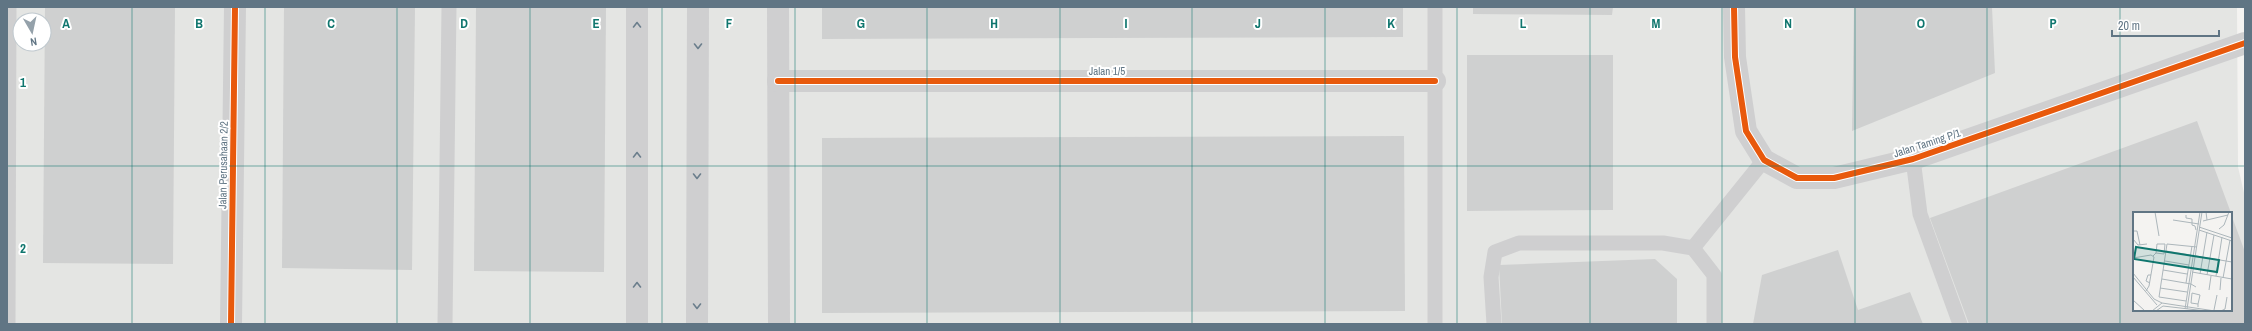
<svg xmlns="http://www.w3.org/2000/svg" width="2252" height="331" viewBox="0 0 2252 331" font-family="'Archivo Narrow',sans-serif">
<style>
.built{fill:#e4e5e3;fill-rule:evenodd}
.building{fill:#cfd0d0}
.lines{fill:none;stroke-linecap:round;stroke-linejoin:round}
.service{stroke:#cfcfd0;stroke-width:15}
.minor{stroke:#cfcfd0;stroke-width:22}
.tertiary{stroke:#cfcfd0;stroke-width:22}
.cycleway-casing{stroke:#fff;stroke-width:8}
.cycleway{stroke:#e8590c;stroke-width:6}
.oneway{stroke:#6b7e8c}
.grid{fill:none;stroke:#0f766e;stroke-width:1;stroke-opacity:0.55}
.labels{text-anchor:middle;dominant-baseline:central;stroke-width:4;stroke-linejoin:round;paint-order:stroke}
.street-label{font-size:11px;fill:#607584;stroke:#fff}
.inset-road{fill:none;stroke:#acb6bb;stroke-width:1}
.view{fill:#0f766e;fill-opacity:0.15;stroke:#0f766e;stroke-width:2}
.inset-edge{fill:none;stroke:#607584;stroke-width:2}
.grid-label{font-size:13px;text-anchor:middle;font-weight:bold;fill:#0f766e;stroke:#fff;stroke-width:4;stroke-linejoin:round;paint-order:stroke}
</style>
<rect width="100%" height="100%" fill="#f4f3f1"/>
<path class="built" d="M7,7H2237L2238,167L2245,197V324H7ZM20,20H44V44H20ZM2134,213H2231V310H2134Z"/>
<g class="building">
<polygon points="45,7 175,7 173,264 43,263"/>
<polygon points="284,7 415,7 412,270 282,268"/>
<polygon points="476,7 606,7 604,272 474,271"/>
<polygon points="822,7 1403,7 1403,37 822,39"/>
<polygon points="1473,7 1613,7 1612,15 1473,14"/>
<polygon points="1854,7 1992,7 1995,73 1852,131"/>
<polygon points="1467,55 1613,55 1613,210 1467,211"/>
<polygon points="2197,121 2231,213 2134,213 2134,310 2231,310 2231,214 2245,252 2245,324 1969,324 1930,218"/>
<polygon points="1404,136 1405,311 822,313 822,138"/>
<polygon points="1838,250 1858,310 1910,292 1923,324 1753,324 1762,275"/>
<polygon points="1655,259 1677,279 1677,324 1502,324 1499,265"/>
</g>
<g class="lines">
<g class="service">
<polyline points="1913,159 1920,214 1960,324"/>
<polyline points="1693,248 1764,160"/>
<polyline points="8,324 9,7"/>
<polyline points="445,324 449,7"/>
<polyline points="1435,324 1435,7"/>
<polyline points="1494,324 1491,277 1495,252 1519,243 1663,243 1693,248 1714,275 1714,324"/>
</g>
<g class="minor">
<polyline points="778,7 779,324"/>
<polyline points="1734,7 1735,57 1746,131 1764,160 1797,178 1834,178 1913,159 2245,43"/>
<polyline points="778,81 1435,81"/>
<polyline points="231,324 235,7"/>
</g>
<g class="tertiary">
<polyline points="637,7 637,324"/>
<polyline points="697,324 698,7"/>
</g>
<defs>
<g id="cycleway">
<polyline points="1734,7 1735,57 1746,131 1764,160 1797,178 1834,178 1913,159 2245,43"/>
<polyline points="778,81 1435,81"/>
<polyline points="231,324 235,7"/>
</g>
</defs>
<use href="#cycleway" class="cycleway-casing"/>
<use href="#cycleway" class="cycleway"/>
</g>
<defs><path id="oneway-chevron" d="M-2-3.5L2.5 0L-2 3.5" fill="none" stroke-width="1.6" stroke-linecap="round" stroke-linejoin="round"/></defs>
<g class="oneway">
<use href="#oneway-chevron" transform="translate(637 25) rotate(-90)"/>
<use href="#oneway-chevron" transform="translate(698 46) rotate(90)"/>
<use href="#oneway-chevron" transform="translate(637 155) rotate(-90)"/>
<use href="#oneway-chevron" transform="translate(697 176) rotate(90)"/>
<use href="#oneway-chevron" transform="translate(637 285) rotate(-90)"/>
<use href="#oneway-chevron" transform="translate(697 306) rotate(90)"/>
</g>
<path class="grid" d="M132,7V324M265,7V324M397,7V324M530,7V324M662,7V324M795,7V324M927,7V324M1060,7V324M1192,7V324M1325,7V324M1457,7V324M1590,7V324M1722,7V324M1855,7V324M1987,7V324M2120,7V324M7,166H2245"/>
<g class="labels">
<g class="street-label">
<text x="1107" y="71">Jalan 1/5</text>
<text transform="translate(1927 143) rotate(-18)">Jalan Taming P/1</text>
<text transform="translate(223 165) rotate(-89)">Jalan Perusahaan 2/2</text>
</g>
</g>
<g transform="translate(2133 212)">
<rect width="99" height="99" fill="#f4f3f1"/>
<path class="inset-road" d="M22,0L26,24M53,3V6L59,7V13L62,14L63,18M40,8L66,12M74,8L95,3M70,9L74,8L73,0M66,15L99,26M86,17L91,13L96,0M66,18L99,29M0,19H4L7,33M0,27L5,33L14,32M0,33V48M33,39L57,43M20,44L23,41L24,32H32L31,42L23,41M63,44L99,50M0,46L18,43L21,45L16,74L13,79M32,49L56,53M30,58L54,62M59,60L99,67M0,61L21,87L29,91M67,62L74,20M74,63L81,23M83,64L89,25M0,65L24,93M90,66L97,28M29,67L58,72L63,75M17,71L13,69L15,63H18M53,71L59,34M27,76L54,80M76,78L78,64M87,78L88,66M0,88L12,99M53,89L26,85L34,32L64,35M65,95V92L58,91L59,81L67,83L65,92M52,97L67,0M54,97L69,0M81,98L84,83M19,99L29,91L82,99M23,99L30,94L73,99M28,99H43M88,99L92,97L94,85"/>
<path class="view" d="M3,35L86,48L84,60L1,47Z"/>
<rect width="99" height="99" class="inset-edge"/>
</g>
<g class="grid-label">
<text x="66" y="28">A</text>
<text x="199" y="28">B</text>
<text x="331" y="28">C</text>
<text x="464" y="28">D</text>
<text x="596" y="28">E</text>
<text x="729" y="28">F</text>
<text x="861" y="28">G</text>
<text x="994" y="28">H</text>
<text x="1126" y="28">I</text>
<text x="1258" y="28">J</text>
<text x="1391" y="28">K</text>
<text x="1523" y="28">L</text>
<text x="1656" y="28">M</text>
<text x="1788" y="28">N</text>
<text x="1921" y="28">O</text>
<text x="2053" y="28">P</text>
<text x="23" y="87">1</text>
<text x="23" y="253">2</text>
</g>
<rect width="2252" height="331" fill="none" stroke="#607584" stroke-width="16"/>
<g transform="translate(32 32) rotate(171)"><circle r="19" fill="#ffffff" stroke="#bfc8ce"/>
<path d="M0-3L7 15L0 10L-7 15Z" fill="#94a1aa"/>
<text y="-6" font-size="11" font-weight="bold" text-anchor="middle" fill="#607584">N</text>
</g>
<path d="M2112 30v6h107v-6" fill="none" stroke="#607584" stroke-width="2"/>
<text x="2118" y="30" font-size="12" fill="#607584" stroke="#ffffff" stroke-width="3" paint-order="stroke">20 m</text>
</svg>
